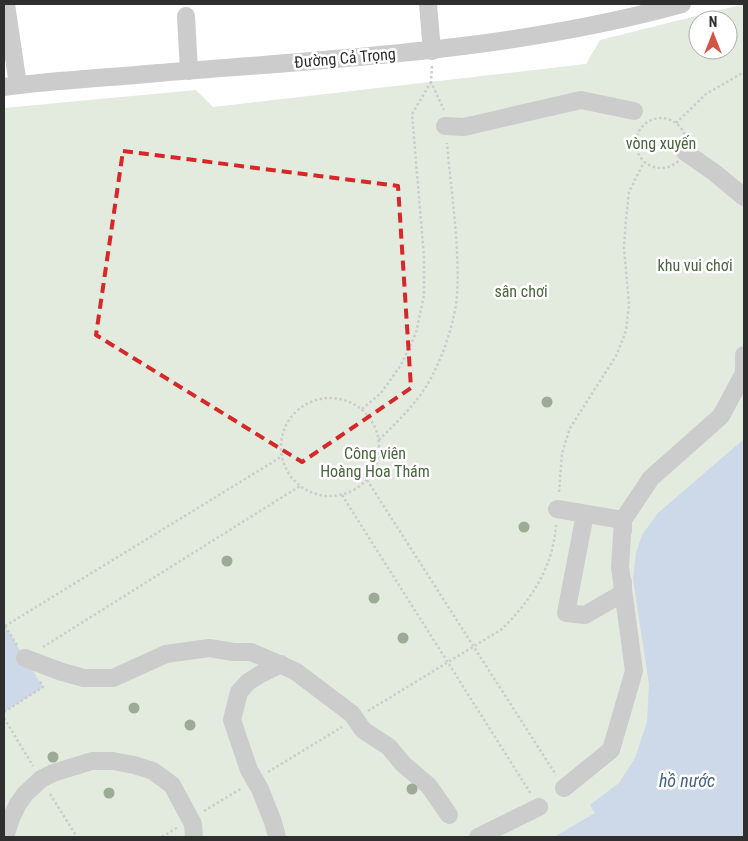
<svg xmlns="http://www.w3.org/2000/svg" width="748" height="841" viewBox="0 0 748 841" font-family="'Roboto Condensed',sans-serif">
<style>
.green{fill:#e3ebdf;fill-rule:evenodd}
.water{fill:#cdd8e8}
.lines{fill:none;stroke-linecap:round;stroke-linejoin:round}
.path{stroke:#ccc;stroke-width:2.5;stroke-dasharray:2.5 2.5;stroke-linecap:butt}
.minor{stroke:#ccc;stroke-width:18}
.tree{fill:#9cab96}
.marked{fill:none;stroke:#d62828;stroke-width:4;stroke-dasharray:10 6;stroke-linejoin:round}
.labels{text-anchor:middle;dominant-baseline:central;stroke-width:5;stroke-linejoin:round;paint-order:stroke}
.street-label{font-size:16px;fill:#2f2f2f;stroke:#fff}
.park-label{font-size:16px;fill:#4b6641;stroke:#fff}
.water-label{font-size:18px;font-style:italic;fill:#466288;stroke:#fff}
</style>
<rect width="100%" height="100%" fill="#fff"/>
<path class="green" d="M744,4V837H4V108L196,90L213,107L586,64L600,40ZM698,20H728V50H698Z"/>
<g class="water">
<polygon points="744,439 744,837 554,837 595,813 590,805 619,783 635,758 647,722 649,684 633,579 636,553 642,535 658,513"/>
<polygon points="4,625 43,687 4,712"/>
</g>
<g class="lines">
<g class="path">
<polyline points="432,66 431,82 444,110"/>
<circle cx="661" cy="143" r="25"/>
<polyline points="676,123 706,94 744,72"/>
<circle cx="330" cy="447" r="49"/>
<polyline points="362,409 381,393 401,365 416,333 424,295 424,257 412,114 431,82"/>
<path d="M379,440C396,423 414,406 427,385C441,362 455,323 457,295C460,245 451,193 447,143"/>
<polyline points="367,480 556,775"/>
<polyline points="559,492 562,453 570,428 616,356 626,331 629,304 624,248 626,219 629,192 644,162"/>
<polyline points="342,495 531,794"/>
<polyline points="5,626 281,457"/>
<polyline points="5,626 17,645"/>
<polyline points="43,647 300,486"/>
<path d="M368,711L502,629C531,600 553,568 556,525"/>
<polyline points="4,712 43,687 40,681"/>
<polyline points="4,718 33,766"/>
<polyline points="268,772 342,727"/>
<polyline points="50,794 77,837"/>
<polyline points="204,811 242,788"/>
<polyline points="162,837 178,827"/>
</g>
<g class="minor">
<polyline points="6,4 18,85"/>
<polyline points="428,4 432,51"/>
<polyline points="186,16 189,71"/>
<path d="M4,87C55,80 107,78 158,73C334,59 511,51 682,4"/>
<polyline points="445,126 464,127 581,100 634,111"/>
<polyline points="685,152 715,173 744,197"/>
<polyline points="557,509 623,520 623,531"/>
<polyline points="585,514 566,613 585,615 623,593 623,582"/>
<polyline points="25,658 62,672 84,678 113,678 166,654 209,648 234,652 251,652 295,671 352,714 363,730 389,747 403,764 429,786 449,815"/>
<polyline points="564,788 611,750 634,671 620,567 623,520 651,478 721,416 744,373 744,355"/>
<polyline points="5,837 11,818 18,804 25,794 41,779 53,773 92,761 113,761 134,765 153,771 172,785 193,824 194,837"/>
<polyline points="277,837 273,822 260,789 249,770 232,720 239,692 248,682 259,675 281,664"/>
<polyline points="478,837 539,807"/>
</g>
</g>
<g class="tree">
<circle cx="547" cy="402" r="5.5"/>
<circle cx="524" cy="527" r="5.5"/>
<circle cx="227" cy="561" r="5.5"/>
<circle cx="374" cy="598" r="5.5"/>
<circle cx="403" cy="638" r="5.5"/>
<circle cx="134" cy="708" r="5.5"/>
<circle cx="190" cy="725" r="5.5"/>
<circle cx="53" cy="757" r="5.5"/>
<circle cx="412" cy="789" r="5.5"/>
<circle cx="109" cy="793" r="5.5"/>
</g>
<path class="marked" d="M123,151L398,186L411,388L302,462L96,335Z"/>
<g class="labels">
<g class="street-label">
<text transform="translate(345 58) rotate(-5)">Đường Cả Trọng</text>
</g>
<g class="park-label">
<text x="661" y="143">vòng xuyến</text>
<text x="695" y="265">khu vui chơi</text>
<text x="521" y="291">sân chơi</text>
<text x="375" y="453">Công viên<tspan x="375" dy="18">Hoàng Hoa Thám</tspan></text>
</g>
<g class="water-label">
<text x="687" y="780">hồ nước</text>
</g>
</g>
<rect width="748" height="841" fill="none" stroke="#2f2f2f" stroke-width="10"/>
<g transform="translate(713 35)"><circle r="24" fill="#ffffff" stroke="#acacac"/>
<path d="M0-4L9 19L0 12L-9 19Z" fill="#d25645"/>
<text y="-8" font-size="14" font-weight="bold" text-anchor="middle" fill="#2f2f2f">N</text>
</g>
</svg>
